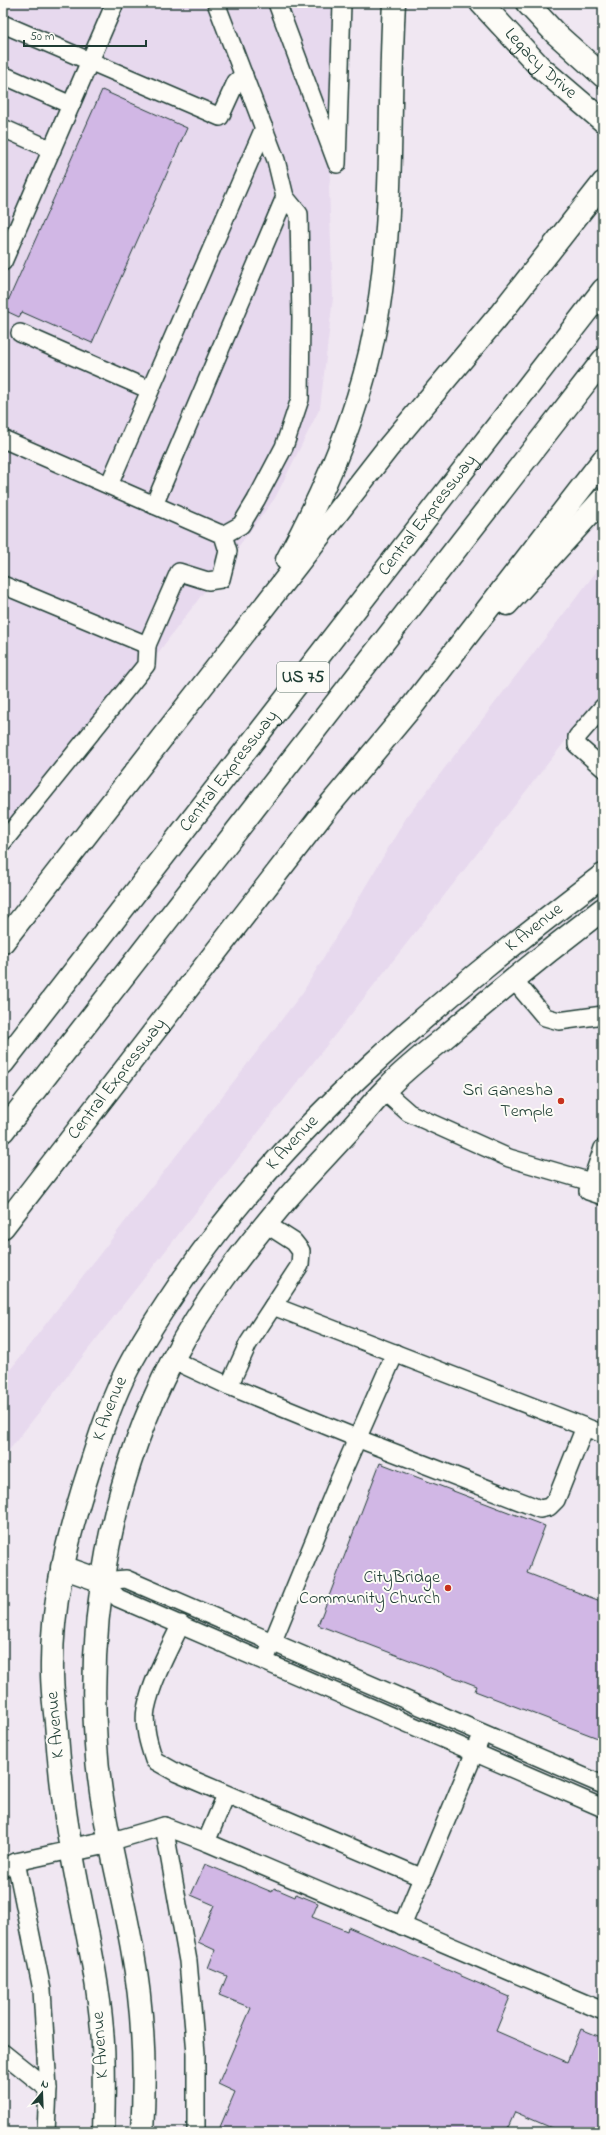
<svg xmlns="http://www.w3.org/2000/svg" width="606" height="2135" viewBox="0 0 606 2135" font-family="'Indie Flower',sans-serif">
<style>
.built{fill:#e7d9ee}
.building{fill:#d1b7e5;stroke:#1f3d34}
.lines{fill:none;stroke-linecap:round;stroke-linejoin:round}
.minor-casing{stroke:#1f3d34;stroke-width:20}
.major-casing{stroke:#1f3d34;stroke-width:25}
.highway-casing{stroke:#1f3d34;stroke-width:25}
.minor{stroke:#fdfcf7;stroke-width:17}
.major{stroke:#fdfcf7;stroke-width:22}
.highway{stroke:#fdfcf7;stroke-width:22}
.poi-dot{fill:#c8321e;stroke:#fdfcf7;stroke-width:1.5}
.labels{text-anchor:middle;dominant-baseline:central;stroke-width:4;stroke-linejoin:round;paint-order:stroke}
.shield{fill:#fdfcf7;stroke:#62766e;stroke-width:1}
.shield-label{font-size:17px;font-weight:bold;fill:#1f3d34}
.street-label{font-size:18px;fill:#1f3d34;stroke:#fdfcf7}
.poi-label{font-size:18px;fill:#1f3d34;stroke:#fdfcf7;text-anchor:end}
</style>
<rect width="100%" height="100%" fill="#f0e7f2"/>
<filter id="ink" filterUnits="userSpaceOnUse"><feTurbulence type="fractalNoise" baseFrequency=".025" numOctaves="2"/><feDisplacementMap in="SourceGraphic" scale="8" xChannelSelector="R" yChannelSelector="G"/><feConvolveMatrix kernelMatrix="1 2 1 2 8 2 1 2 1" color-interpolation-filters="sRGB"/></filter>
<g filter="url(#ink)">
<g class="built">
<polygon points="3,3 353,3 329,187 333,298 320,408 275,498 3,858"/>
<polygon points="603,563 603,693 3,1458 3,1379 303,992 406,818"/>
</g>
<g class="building">
<polygon points="102,90 187,128 92,343 22,312 19,317 4,310"/>
<polygon points="380,1463 545,1526 527,1573 603,1602 603,1740 475,1691 477,1686 318,1625"/>
<polygon points="205,1864 272,1892 274,1888 295,1897 296,1894 318,1903 312,1917 347,1931 348,1927 510,1997 496,2031 567,2062 581,2029 603,2038 603,2132 561,2132 515,2112 506,2132 231,2132 220,2127 235,2092 218,2084 251,2008 219,1995 227,1976 208,1968 215,1950 198,1942 214,1905 191,1895"/>
</g>
<g class="lines">
<defs>
<g id="minor">
<polyline points="277,3 337,164 342,3"/>
<polyline points="3,24 220,117 236,82 244,75"/>
<polyline points="3,75 71,105"/>
<polyline points="3,128 52,150"/>
<polyline points="3,262 115,3"/>
<polyline points="20,333 150,390"/>
<polyline points="3,439 154,505 285,197 276,160 216,3"/>
<polyline points="109,485 264,128"/>
<polyline points="223,535 241,525 256,500 284,447 300,399 301,317 299,214 285,197"/>
<polyline points="3,585 147,645 179,572 208,581 221,579 228,551 223,535 154,505"/>
<polyline points="603,707 577,737 577,745 603,768"/>
<polyline points="3,842 146,665 147,645"/>
<polyline points="513,979 545,1017 559,1021 603,1015"/>
<polyline points="384,1091 409,1113 509,1158 591,1182"/>
<polyline points="603,1148 588,1191 603,1196"/>
<polyline points="273,1306 603,1434"/>
<polyline points="173,1360 229,1386 359,1439 540,1509 549,1507 556,1500 585,1427"/>
<polyline points="229,1386 248,1344 300,1265 301,1251 294,1242 266,1224"/>
<polyline points="102,1581 118,1598 603,1808"/>
<polyline points="102,1581 126,1579 603,1785"/>
<path d="M181,1624C168,1651 152,1680 146,1709C143,1726 149,1745 154,1760L177,1773L423,1878"/>
<polyline points="268,1653 339,1480 395,1353"/>
<polyline points="164,1826 188,1961 196,2053 196,2132"/>
<polyline points="109,1842 164,1826 206,1842 603,2011"/>
<polyline points="206,1842 226,1795"/>
<polyline points="16,1862 42,1990 48,2089 46,2132"/>
<polyline points="3,1868 16,1862 71,1850"/>
<polyline points="402,1926 479,1742"/>
<polyline points="3,2053 48,2089"/>
</g>
<g id="major">
<path id="s1" d="M481,3L541,68L603,121"/>
<polyline points="527,3 555,33 603,76"/>
<path d="M287,560C327,487 360,410 375,329C395,222 388,111 394,3"/>
<polyline points="507,604 603,499"/>
<polyline points="3,942 387,449 501,313 603,183"/>
<path id="s2" d="M3,1227L328,807L414,704L603,460"/>
<polyline points="62,1567 102,1581"/>
<polyline points="71,1850 109,1842"/>
<path id="s3" d="M103,2132C104,2098 105,2063 102,2029C97,1970 82,1912 72,1854C64,1811 59,1766 56,1722C54,1705 52,1688 52,1671C51,1609 65,1548 83,1489C95,1452 106,1414 123,1378C138,1347 157,1318 176,1290C287,1121 445,996 603,875"/>
<path d="M142,2132C146,2070 143,2008 132,1948C120,1880 100,1814 96,1745C87,1612 112,1477 173,1359C203,1302 243,1251 284,1202C307,1175 332,1150 356,1123C367,1111 377,1097 389,1086C405,1069 425,1054 443,1039C495,994 548,951 603,909"/>
</g>
<g id="highway">
<path id="s4" d="M3,1063L603,290"/>
<polyline points="3,1131 603,360"/>
</g>
</defs>
<use href="#minor" class="minor-casing"/>
<use href="#major" class="major-casing"/>
<use href="#highway" class="highway-casing"/>
<use href="#minor" class="minor"/>
<use href="#major" class="major"/>
<use href="#highway" class="highway"/>
</g>
</g>
<g class="poi-dot">
<circle cx="561" cy="1101" r="4"/>
<circle cx="448" cy="1588" r="4"/>
</g>
<g class="labels">
<rect class="shield" x="277" y="662" width="52" height="30" rx="3"/>
<g class="shield-label">
<text x="303" y="677">US 75</text>
</g>
<g class="street-label">
<text stroke="none"><textPath href="#s1" startOffset="85">Legacy Drive</textPath></text>
<text stroke="none"><textPath href="#s4" startOffset="693">Central Expressway</textPath></text>
<text stroke="none"><textPath href="#s4" startOffset="369">Central Expressway</textPath></text>
<text stroke="none"><textPath href="#s3" startOffset="1383">K Avenue</textPath></text>
<text stroke="none"><textPath href="#s2" startOffset="187">Central Expressway</textPath></text>
<text stroke="none"><textPath href="#s3" startOffset="1059">K Avenue</textPath></text>
<text stroke="none"><textPath href="#s3" startOffset="735">K Avenue</textPath></text>
<text transform="translate(56 1725) rotate(-95)">K Avenue</text>
<text transform="translate(101 2045) rotate(-94)">K Avenue</text>
</g>
<g class="poi-label">
<text x="553" y="1091">Sri Ganesha<tspan x="553" dy="21">Temple</tspan></text>
<text x="440" y="1578">CityBridge<tspan x="440" dy="21">Community Church</tspan></text>
</g>
</g>
<rect width="606" height="2135" fill="none" stroke="#fdfcf7" stroke-width="16"/>
<rect x="8" y="8" width="590" height="2119" fill="none" stroke="#1f3d34" stroke-width="1.5" filter="url(#ink)"/>
<g transform="translate(42 2093) rotate(19)" stroke="#fdfcf7" stroke-width="3" paint-order="stroke">
<path d="M0-3L7 15L0 10L-7 15Z" fill="#1f3d34"/>
<text y="-6" font-size="11" font-weight="bold" text-anchor="middle" fill="#1f3d34">N</text>
</g>
<path d="M24 40v6h122v-6" fill="none" stroke="#1f3d34" stroke-width="2"/>
<text x="30" y="40" font-size="12" fill="#1f3d34" stroke="#fdfcf7" stroke-width="3" paint-order="stroke">50 m</text>
</svg>
